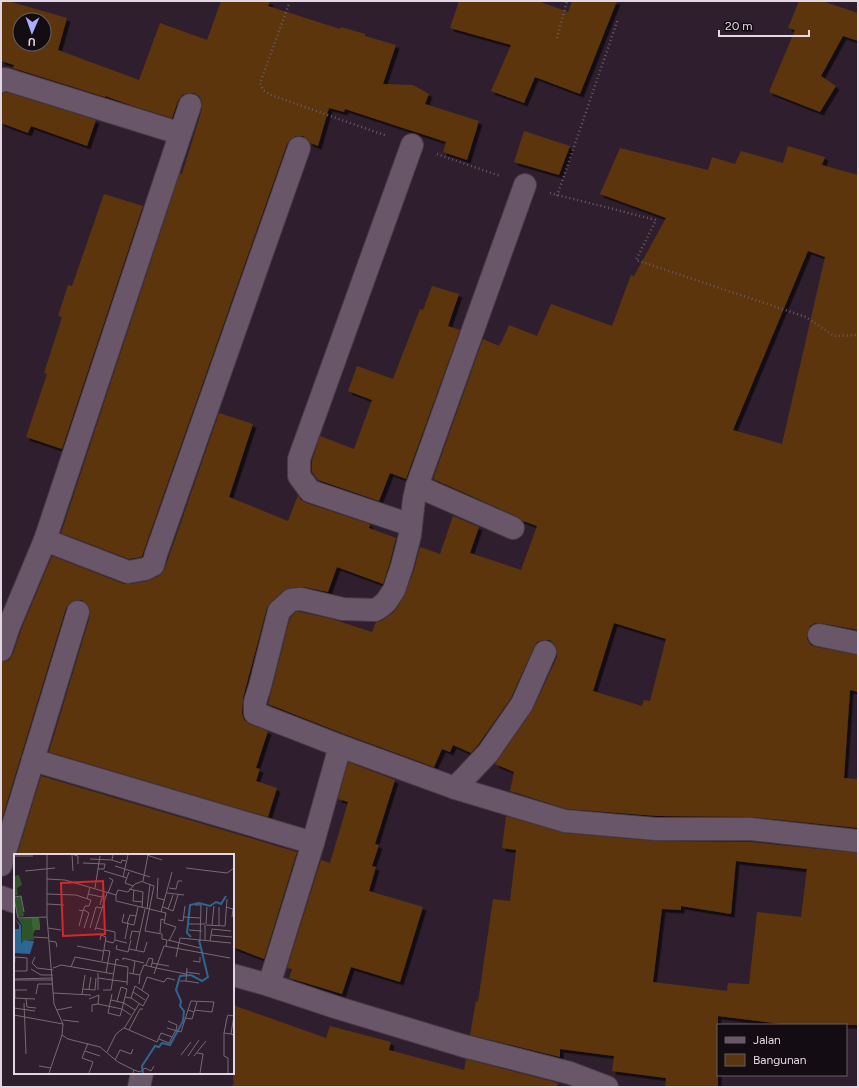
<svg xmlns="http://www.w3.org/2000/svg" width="859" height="1088" viewBox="0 0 859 1088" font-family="Figtree,sans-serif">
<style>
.building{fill:#5b3510;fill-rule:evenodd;filter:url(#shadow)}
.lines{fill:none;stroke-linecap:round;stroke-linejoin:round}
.street-casing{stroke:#483a47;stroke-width:24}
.path{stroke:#695a68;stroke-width:2.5;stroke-dasharray:1 3;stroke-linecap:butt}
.street{stroke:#695769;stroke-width:22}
.inset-river{fill:none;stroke:#2c6692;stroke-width:2}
.inset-road{fill:none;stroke:#776976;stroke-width:1}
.view{fill:#d62828;fill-opacity:0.15;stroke:#d62828;stroke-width:2}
.inset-edge{fill:none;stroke:#e3d8e2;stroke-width:2}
</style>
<defs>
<filter id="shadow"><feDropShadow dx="3.5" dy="3.5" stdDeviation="0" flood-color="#0009"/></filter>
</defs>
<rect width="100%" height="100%" fill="#2f1f2e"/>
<g class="building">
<path d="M1,1H8L67,18L58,50L139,80L160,23L207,40L221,1H270L268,6L340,29L341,27L365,34V36L396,45L383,84L413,85L429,94L425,104L479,121L467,160L443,152L446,142L345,109L344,112L329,108L318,146L310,143L308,140L303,136H296L291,139L287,144L142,556L141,557L129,559L61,533L180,173L182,174L202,109V102L199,96L194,93H188L182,95L178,101L172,118L136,107L105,96V97L13,68L14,65L1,61ZM20,20H44V44H20Z"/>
<polygon points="459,1 538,1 568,12 572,1 617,1 580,94 535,77 524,103 491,91 511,45 450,28"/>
<polygon points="799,1 822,1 858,13 858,41 843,36 821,76 836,86 820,112 769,92 795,30 788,28"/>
<polygon points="6,92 96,120 87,146 31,126 28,133 1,123 1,99 3,93"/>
<polygon points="524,131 570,146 559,175 514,162"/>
<path d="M788,146L825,157L822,165L858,175V630L821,623H815L810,626L807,633V639L811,645L816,647L858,655V692L850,690L844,778L858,779V828L752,817L657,816L567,809L510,791L514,772L495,764L533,709L557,657V650L555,645L550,640H543L537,642L534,647L511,698L478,745L471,753L453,745L450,752L442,749L434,767L344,734L268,704L290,618L296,612H300L332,619L372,632L376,622L381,621L394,612L404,597L414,570L420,547L440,554L453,516L479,527L470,553L521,570L537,526L523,521L518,517L433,479L483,339L499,346L500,343H501L509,325L537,336L551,304L612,326L631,275L634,276L666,218L600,194L620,148L708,170L712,157L735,164L741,151L783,163ZM808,251L825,257L782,444L733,430ZM614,623L666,639L650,701L644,700L642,706L593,691Z"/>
<polygon points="104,194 143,206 62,449 26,437 47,374 44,373 62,317 58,316 68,285 72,286"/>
<polygon points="432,286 459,294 448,326 460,330 406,479 390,473 379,501 318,480 312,472 312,461 320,436 354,449 372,400 348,391 357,366 393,379 420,309 423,310"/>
<polygon points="219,413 253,424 229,497 288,521 298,495 300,499 306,503 370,524 369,528 396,538 390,562 383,584 337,567 328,592 304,587 290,588 283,591 271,602 267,608 243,698 242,713 244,720 250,724 268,731 256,768 260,769 256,781 277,788 268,817 49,752 90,616 90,610 87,604 82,600 76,600 70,603 66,608 1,822 1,662 4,662 9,660 13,654 21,630 52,556 124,584 130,584 147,581 159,576 162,573 165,568"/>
<polygon points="348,762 395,780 375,844 379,845 372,866 376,867 369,891 423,907 400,982 351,967 342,994 289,978 292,969 287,968 321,860 330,863 348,802 338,799"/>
<polygon points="41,776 297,852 264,959 233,947 233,855 17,855"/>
<path d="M506,816L564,833L655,841L750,842L858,853V1025H790L718,1016V1087H665L666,1078L612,1071L614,1056L560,1049V1057L470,1035L476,1001L478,1002L493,899L510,901L516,850L502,848ZM736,861L807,869L801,917L757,912L749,984L728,983L727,991L653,982L662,909L681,910V906L731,914Z"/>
<polygon points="233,1005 326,1038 330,1026 391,1042 389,1050 464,1070 466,1059 558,1083 557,1087 232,1087 234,1081 233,1080"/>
</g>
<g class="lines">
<defs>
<g id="street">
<polyline points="1,81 5,79 169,130"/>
<polyline points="417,486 525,185"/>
<polyline points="411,525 310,491 299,476 299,459 412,145"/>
<polyline points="513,528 417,486 414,499 410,535 402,566 394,590 386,602 380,607 375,610 343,609 301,599 291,600 279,611 260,686 255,702 255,713 340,746 455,788 565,821 656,829 751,829 858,841"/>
<polyline points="45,540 128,572 145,569 153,565 156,554 299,148"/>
<polyline points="819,635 858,643"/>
<polyline points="1,650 9,626 45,540 190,105"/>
<polyline points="33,760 313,843"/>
<polyline points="455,788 488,753 522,704 545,652"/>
<polyline points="1,865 78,612"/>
<polyline points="1,897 15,902"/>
<polyline points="233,975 269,985 335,1007 464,1046 570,1073 607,1087"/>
<polyline points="269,985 313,843 340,746"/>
<polyline points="139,1087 142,1073"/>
</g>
</defs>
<use href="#street" class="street-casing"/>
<g class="path">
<polyline points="290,1 260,83 263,90 271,95 387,136"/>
<polyline points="557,38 567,1"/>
<polyline points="437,154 500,176"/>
<polyline points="550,193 656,220 636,260 806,317 834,336 858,335"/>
<polyline points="557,196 618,19"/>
</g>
<use href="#street" class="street"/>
</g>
<g transform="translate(14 854)">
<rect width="220" height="220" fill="#2f1f2e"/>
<path d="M5,21L8,31L3,34L4,41L0,42V22ZM7,42L10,62L4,63L0,43ZM17,63L20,86H10L7,88L8,71L4,65Z" fill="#2e552a"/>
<path d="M17,63L25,64L26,71V76H21L19,80Z" fill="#386533"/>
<path d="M1,65L7,71V89L10,86L20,87L16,100L0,99V75H5V71Z" fill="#2c6692"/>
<path class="inset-river" d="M177,83L173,79L176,51L185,49L196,52L202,48L207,50L212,42M129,219L128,212L141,192L145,193L148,189L156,191L169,167L170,157L166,152L167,147L162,136L166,122L177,121L188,127L194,123L185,86"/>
<path class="inset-road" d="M33,1V63L40,150L49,170L48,181L35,219M58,1L59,17M60,1L64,2V10M99,1L98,6L107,9L108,6L112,7M133,1L148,6M0,2H19M76,5L98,6M69,9L91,10L90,15H84M101,12L136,23M172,14L213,19L220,14M11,17L41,14M90,17L113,24M115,18L111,29L119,32M109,23L114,1M144,24L143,44L151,46M33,25L51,26L102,41L104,36L114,38L121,30L129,27L134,1M129,28L140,32L131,77L148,80V85L153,86L152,92M81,34L86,2M155,34L162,35L164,27H168M115,35L129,38L128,54M120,36L119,47L129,48M94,39L99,26L95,24M153,39L170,41M33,40L62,41L77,46L75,52H71L69,57L65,56M74,40L88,43M102,41V47L152,59L150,69L162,73L155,87M0,43L7,42L10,58M0,44L4,64L33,63M73,45L76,33M33,50L50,51M86,51L90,37M181,51H187L186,87M149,53L159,57L164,41M212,53L219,55L218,63M133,55L136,30M154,55L159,41M70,56L75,59L70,74M147,58L158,18M110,60L108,68L120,71L124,53M170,63L186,64M164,66L169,67L171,52M113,70L116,61L122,62M175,70H191M192,70L193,53M192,71L211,72L213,45M198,71L200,52M205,71V53M65,72L69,57M34,74L47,76M76,74L82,53L88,54M82,74L101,78V86M81,76L93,39M175,76L188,77M146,79L147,65L150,66M197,81L218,83M20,83L34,84M111,85L114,70M116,85L118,77L126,78M86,86L87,81L92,83L88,107M154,86L186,94M35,87L42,88L43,93M92,87L99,89L101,86L113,89M191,87V71M196,87L198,75L217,77M103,91L102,95L114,98L117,86M63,92L89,97M115,95L130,98L133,88M90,96L96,97L92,119M122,96L131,55M21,103L18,109L23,114L39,116M162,103L166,84L217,89M109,106V104L130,109M179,107L186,108V103M138,109L155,112M132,111L135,104L139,105L137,113M57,113L61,103L114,113L113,131M39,114L47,111L100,120M17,115L27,121H39M0,117H13V104L1,103L0,117M172,118L186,120M115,119L126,121L125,130M119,120L121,107M140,120L142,114L172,120M126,121L130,111L142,114L150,92L216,104M84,124L113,128M0,125L39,124M0,126H39M166,127H172L173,114M172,127L185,129M121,132L135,141L129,152L117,144ZM69,135L81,136L82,124M75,135L77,123M13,136H1V144L21,145M84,136V119M89,136H97L102,105L105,106M128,136L133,123L150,128L153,124L161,126M119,138L131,146M39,139L77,141M22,140L24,130H39M68,140L71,121M98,140L94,159L106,162L108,155L117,161M12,145L13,153L22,154M75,145L85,141L84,150L108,155L111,143L117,144M97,146L110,149L121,156M103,147L107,133L113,135L111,143M10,149L12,200M0,154L21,157M43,156L58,153M174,156L177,147L200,148L198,158L180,156M78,158V151L84,150M0,161L49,170M220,161L217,180L220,181M171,164L178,165L183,148M49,166L65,168M110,174L115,176L126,155H129M153,174L167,178L174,156L180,158M115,176L143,188L147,179L158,183L162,176L163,171L154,167M210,179V202L214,204V219M217,180L210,179L213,164L214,161L220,162M48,181L54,185L86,193L104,208L120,216L119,219M145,185L155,189L158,183M74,189L68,204L79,208L75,219M71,197L86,202M93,198L102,180L111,173L125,150M183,199L189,200L186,219M167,201L177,188M174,202L185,186M180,202L192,187M101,206L106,196L117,200L119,195M25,212L37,214M120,216L126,218L131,214L137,217L140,212"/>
<path class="view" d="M89,27L91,80L49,82L47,29Z"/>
<rect width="220" height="220" class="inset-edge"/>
</g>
<rect width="859" height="1088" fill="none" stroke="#e3d8e2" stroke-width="4"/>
<rect x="717" y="1024" width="130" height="52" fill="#130c12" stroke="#665e65"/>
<rect x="725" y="1037" width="20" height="6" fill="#695769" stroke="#665e65"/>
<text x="753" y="1044" font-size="12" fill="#e3d8e2">Jalan</text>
<rect x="725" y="1054" width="20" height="12" fill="#5b3510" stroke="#665e65"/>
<text x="753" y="1064" font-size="12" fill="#e3d8e2">Bangunan</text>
<g transform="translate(32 32) rotate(182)"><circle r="19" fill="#130c12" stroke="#665e65"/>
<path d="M0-3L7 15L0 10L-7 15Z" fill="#abaffb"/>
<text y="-6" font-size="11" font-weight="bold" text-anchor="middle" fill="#e3d8e2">U</text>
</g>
<path d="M719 30v6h90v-6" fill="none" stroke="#e3d8e2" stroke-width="2"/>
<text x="725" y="30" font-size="12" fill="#e3d8e2" stroke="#130c12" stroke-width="3" paint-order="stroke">20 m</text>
</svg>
